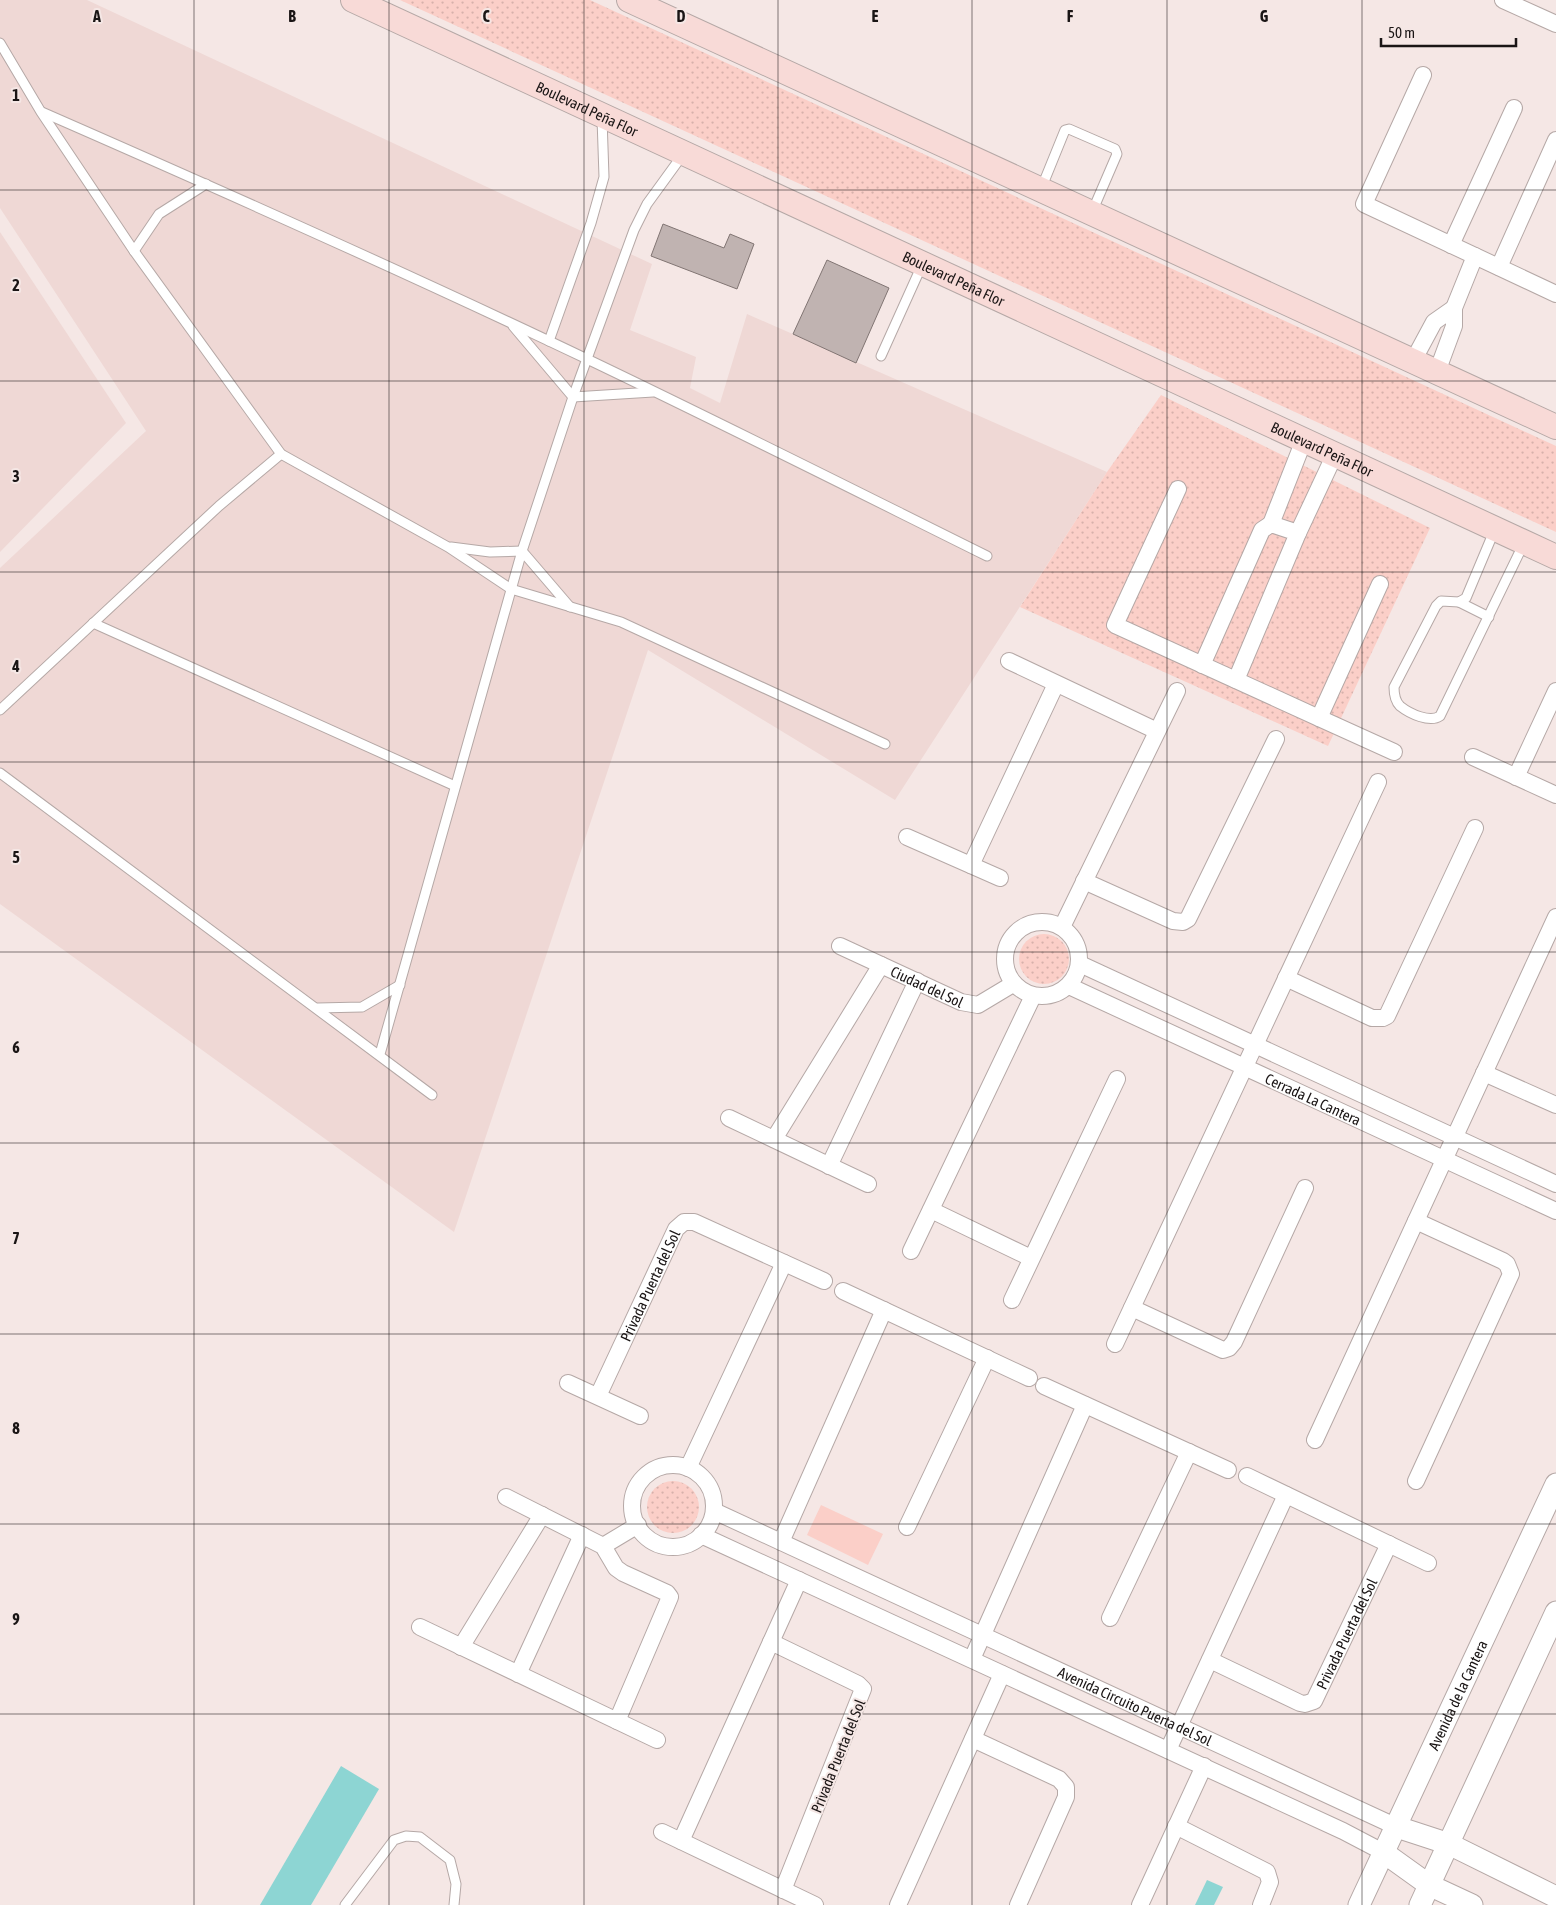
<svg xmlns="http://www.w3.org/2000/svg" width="1556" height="1905" viewBox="0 0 1556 1905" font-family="'Asap Condensed',sans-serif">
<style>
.built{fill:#efd8d5}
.grass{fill:url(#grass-dots)}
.pitch{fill:#fbcfc8}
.water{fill:#8dd5d3}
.building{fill:#c0b3b1;stroke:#817573}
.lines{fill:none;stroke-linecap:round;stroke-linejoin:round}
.service-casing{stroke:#b5a8a6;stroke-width:11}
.minor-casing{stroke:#b5a8a6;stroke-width:18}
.tertiary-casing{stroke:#b5a8a6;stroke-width:23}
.secondary-casing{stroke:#b5a8a6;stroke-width:26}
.service{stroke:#fff;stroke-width:9}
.minor{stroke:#fff;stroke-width:16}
.tertiary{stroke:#fff;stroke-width:21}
.secondary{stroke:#f8dad7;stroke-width:24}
.grid{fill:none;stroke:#1a1515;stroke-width:1;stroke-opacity:0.55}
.labels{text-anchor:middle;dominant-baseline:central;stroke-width:4;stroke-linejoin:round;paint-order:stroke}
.street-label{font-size:15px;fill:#1a1515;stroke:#f5e7e5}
.grid-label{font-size:16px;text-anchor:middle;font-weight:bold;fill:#1a1515;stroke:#f5e7e5;stroke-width:4;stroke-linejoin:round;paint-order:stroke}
</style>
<defs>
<pattern id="grass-dots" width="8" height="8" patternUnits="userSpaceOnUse" patternTransform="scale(1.25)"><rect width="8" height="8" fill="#fbcfc8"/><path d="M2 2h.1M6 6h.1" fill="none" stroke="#d7b1ab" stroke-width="1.8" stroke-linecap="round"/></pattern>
</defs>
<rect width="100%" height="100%" fill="#f5e7e5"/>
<g class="built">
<polygon points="0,0 87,0 652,264 630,330 696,357 690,388 720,403 747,314 1107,472 895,800 648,650 454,1232 0,904 0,568 146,431 0,208"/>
<polygon points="0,232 126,423 0,552"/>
</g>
<g class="grass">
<polygon points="400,0 590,0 1556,446 1556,532"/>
<polygon points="1161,395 1430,528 1328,746 1020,607 1107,472"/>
<circle cx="1044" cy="959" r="25"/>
<circle cx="673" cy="1507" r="26"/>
</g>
<polygon class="pitch" points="821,1505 883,1534 868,1565 807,1535"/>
<g class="water">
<polygon points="341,1766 379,1789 311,1905 260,1905"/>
<polygon points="1207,1880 1223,1887 1214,1905 1195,1905"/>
</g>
<g class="building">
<polygon points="663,224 724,248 730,234 754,244 737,289 651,256"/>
<polygon points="827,260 889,288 856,363 793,334"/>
</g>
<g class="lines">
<defs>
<g id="service">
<polyline points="0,43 41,112 134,251 281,454 448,547 511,589 621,622 885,744"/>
<path d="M42,112C225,192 407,273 587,359C721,423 854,490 987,556"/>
<polyline points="1041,189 1065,130 1069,129 1115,149 1117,154 1092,212"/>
<polyline points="134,251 159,214 206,184"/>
<polyline points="513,326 573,397 653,392"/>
<polyline points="549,341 591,223 604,177 602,118"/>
<polyline points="881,356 922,265"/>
<path d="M1495,529L1466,598L1459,602L1441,601L1436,606L1394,687C1394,694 1395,701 1400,706C1410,714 1430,723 1440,716L1524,543"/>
<polyline points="451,547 490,552 522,551 570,607"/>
<polyline points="1459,602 1489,617"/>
<polyline points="93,623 455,786"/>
<polyline points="0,710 219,506 281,454"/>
<polyline points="0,773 432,1095"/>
<polyline points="318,1008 362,1007 400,985"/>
<polyline points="380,1054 522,551 573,397 634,230 647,204 684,153"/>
<polyline points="345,1905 394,1840 406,1836 420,1837 450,1860 456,1884 454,1905"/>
</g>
<g id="minor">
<polyline points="1503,0 1556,24"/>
<polyline points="1423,75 1364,204 1556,294"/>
<polyline points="1451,245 1514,108"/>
<polyline points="1499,267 1556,140"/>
<polyline points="1413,361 1434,322 1454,308"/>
<polyline points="1437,372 1454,326 1454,308 1475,256"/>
<polyline points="1178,489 1115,625 1319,718 1380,584"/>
<polyline points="1271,524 1304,440"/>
<polyline points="1298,533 1335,454"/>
<polyline points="1009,661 1157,731"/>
<polyline points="1202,665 1262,530 1271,524 1298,533 1236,680"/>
<polyline points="1319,718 1394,752"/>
<polyline points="1473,757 1556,795"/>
<polyline points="1516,777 1556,691"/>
<polyline points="907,837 1000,878"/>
<polyline points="971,865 1056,684"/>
<polyline points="1084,881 1173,921 1183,922 1188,919 1276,739"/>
<circle cx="1042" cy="959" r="37"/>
<polyline points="1062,927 1177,691"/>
<path id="s1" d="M840,946L961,1002L978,1005L1013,984"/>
<polyline points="1080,964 1556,1184"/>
<polyline points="1286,978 1372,1018 1383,1018 1387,1016 1475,828"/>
<path id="s2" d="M1069,986L1556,1211"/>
<polyline points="1484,1073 1556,1105"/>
<polyline points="729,1118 868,1184"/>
<polyline points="774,1139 881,965"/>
<polyline points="829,1166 917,981"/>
<polyline points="931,1210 1031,1258"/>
<polyline points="911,1251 1033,996"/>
<polyline points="843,1291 1029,1378"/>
<polyline points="1012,1300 1117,1079"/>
<polyline points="1132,1308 1223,1350 1229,1348 1234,1342 1305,1188"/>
<polyline points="1115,1344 1378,782"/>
<polyline points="568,1383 640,1416"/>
<polyline points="1044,1386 1228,1470"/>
<path id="s3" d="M598,1396L676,1229L684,1222H694L824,1281"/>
<polyline points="1315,1440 1556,917"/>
<circle cx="673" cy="1506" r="41"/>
<polyline points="688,1468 784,1263"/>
<polyline points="1247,1476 1428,1563"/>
<polyline points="1416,1481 1511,1274 1507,1264 1503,1261 1416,1221"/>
<polyline points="506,1497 603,1546 616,1568 623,1573 667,1593 670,1597 617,1721"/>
<path id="s4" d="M714,1511L1397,1827"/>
<polyline points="907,1527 987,1358"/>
<polyline points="701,1535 1343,1831 1383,1852"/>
<polyline points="781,1542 884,1310"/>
<polyline points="603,1546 638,1525"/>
<polyline points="1110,1618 1189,1452"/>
<polyline points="420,1627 657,1740"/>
<polyline points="771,1642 858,1684 863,1689 783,1890"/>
<polyline points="461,1647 542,1515"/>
<polyline points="972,1659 1085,1405"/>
<path id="s5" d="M1210,1660L1300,1703L1305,1704L1314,1701L1389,1544"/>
<polyline points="518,1674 582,1535"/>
<polyline points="973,1739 1059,1779 1066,1787 1066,1797 1018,1905"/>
<polyline points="1168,1750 1286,1495"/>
<polyline points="1176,1826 1267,1872 1270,1882 1261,1905"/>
<polyline points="662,1832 815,1905"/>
<polyline points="681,1841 799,1580"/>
<polyline points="898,1905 1002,1674"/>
<polyline points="1140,1905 1204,1766"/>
</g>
<g id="tertiary">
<polyline points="1397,1827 1449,1844 1556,1897"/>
<polyline points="1383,1852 1429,1885 1472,1905"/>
<path id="s6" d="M1359,1905L1556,1484"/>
<polyline points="1420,1905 1556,1612"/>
</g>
<g id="secondary">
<path id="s7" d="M353,0L1556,557"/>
<polyline points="629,0 1556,427"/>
</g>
</defs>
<use href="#service" class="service-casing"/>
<use href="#minor" class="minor-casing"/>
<use href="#tertiary" class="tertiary-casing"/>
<use href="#secondary" class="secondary-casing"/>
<use href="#service" class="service"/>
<use href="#minor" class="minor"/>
<use href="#tertiary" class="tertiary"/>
<use href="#secondary" class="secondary"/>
</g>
<path class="grid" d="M194,0V1905M389,0V1905M584,0V1905M778,0V1905M972,0V1905M1167,0V1905M1362,0V1905M0,190H1556M0,381H1556M0,572H1556M0,762H1556M0,952H1556M0,1143H1556M0,1334H1556M0,1524H1556M0,1714H1556"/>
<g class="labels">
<g class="street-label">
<text stroke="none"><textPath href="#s7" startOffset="258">Boulevard Peña Flor</textPath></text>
<text stroke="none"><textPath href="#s7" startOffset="662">Boulevard Peña Flor</textPath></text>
<text stroke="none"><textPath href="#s7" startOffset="1068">Boulevard Peña Flor</textPath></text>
<text stroke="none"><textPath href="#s1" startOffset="96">Ciudad del Sol</textPath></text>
<text stroke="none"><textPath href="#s2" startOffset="269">Cerrada La Cantera</textPath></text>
<text stroke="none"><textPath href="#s3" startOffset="122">Privada Puerta del Sol</textPath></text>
<text stroke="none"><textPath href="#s5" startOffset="189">Privada Puerta del Sol</textPath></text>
<text stroke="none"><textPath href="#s6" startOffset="232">Avenida de la Cantera</textPath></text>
<text stroke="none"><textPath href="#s4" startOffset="464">Avenida Circuito Puerta del Sol</textPath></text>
<text transform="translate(838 1756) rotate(-68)">Privada Puerta del Sol</text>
</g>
</g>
<g class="grid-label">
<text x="97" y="22">A</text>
<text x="292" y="22">B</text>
<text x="486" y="22">C</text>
<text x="681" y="22">D</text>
<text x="875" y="22">E</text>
<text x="1070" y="22">F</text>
<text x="1264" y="22">G</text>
<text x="16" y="101">1</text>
<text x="16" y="291">2</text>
<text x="16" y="482">3</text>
<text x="16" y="672">4</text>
<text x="16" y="863">5</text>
<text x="16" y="1053">6</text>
<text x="16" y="1244">7</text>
<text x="16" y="1434">8</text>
<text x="16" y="1625">9</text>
</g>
<path d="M1381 38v8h135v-8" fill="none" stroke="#1a1515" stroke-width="2.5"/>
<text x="1388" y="38" font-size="15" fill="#1a1515" stroke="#f5e7e5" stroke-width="4" paint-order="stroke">50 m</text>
</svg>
